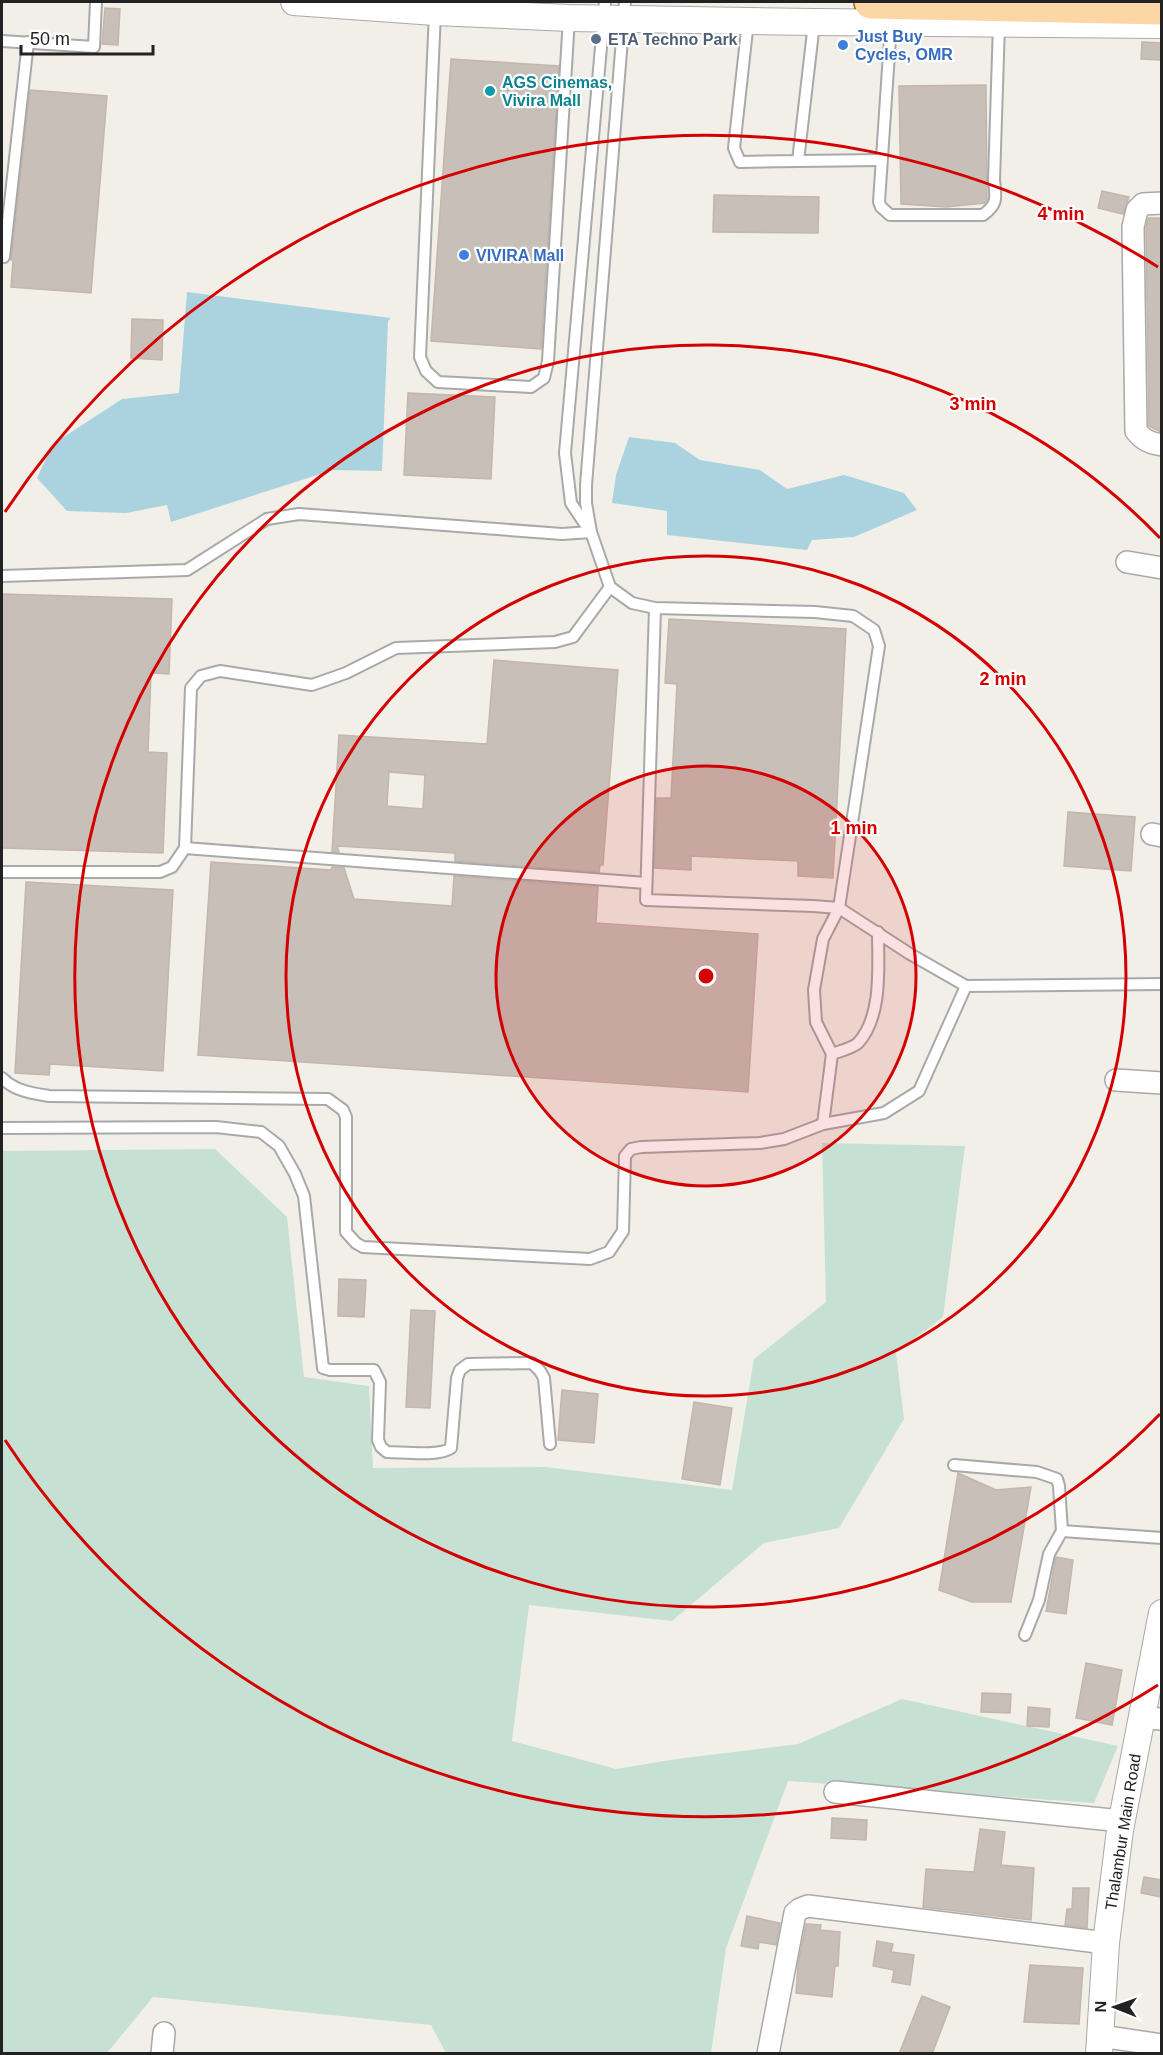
<svg xmlns="http://www.w3.org/2000/svg" width="1163" height="2055" viewBox="0 0 1163 2055" font-family="Helvetica,sans-serif">
<style>
.wetland{fill:#c6e0d4}
.water{fill:#aad3df}
.building{fill:#c7bfb8;stroke:#c4b6ab;stroke-width:1.5;fill-rule:evenodd}
.lines{fill:none;stroke-linecap:round;stroke-linejoin:round}
.service-casing{stroke:#a9a9a9;stroke-width:14}
.minor-casing{stroke:#a9a9a9;stroke-width:24}
.tertiary-casing{stroke:#a9a9a9;stroke-width:28}
.primary-casing{stroke:#a06b00;stroke-width:36}
.service{stroke:#fff;stroke-width:10}
.minor{stroke:#fff;stroke-width:21}
.tertiary{stroke:#fff;stroke-width:26}
.primary{stroke:#fcd6a4;stroke-width:33}
.ring{fill:none;stroke:#d40000;stroke-width:3}
.service-dot{fill:#5c6f8a;stroke:#fff;stroke-width:2}
.shop-dot{fill:#3f7fe0;stroke:#fff;stroke-width:2}
.culture-dot{fill:#0f9aa8;stroke:#fff;stroke-width:2}
.labels{text-anchor:middle;dominant-baseline:central;stroke-width:4.5;stroke-linejoin:round;paint-order:stroke}
.shop-label{font-size:16px;font-weight:bold;fill:#366cbe;stroke:#fff;text-anchor:start}
.service-label{font-size:16px;font-weight:bold;fill:#4e5e75;stroke:#fff;text-anchor:start}
.culture-label{font-size:16px;font-weight:bold;fill:#0d838f;stroke:#fff;text-anchor:start}
.street-label{font-size:16px;fill:#222;stroke:#fff}
.centre{fill:#d40000;stroke:#fff;stroke-width:3}
.ring-label{font-size:18px;text-anchor:middle;font-weight:bold;fill:#d40000;stroke:#fff;stroke-width:4.5;stroke-linejoin:round;paint-order:stroke}
</style>
<rect width="100%" height="100%" fill="#f2efe9"/>
<polygon class="wetland" points="822,1143 965,1146 943,1317 896,1353 904,1419 839,1528 764,1543 672,1621 529,1605 512,1741 616,1769 677,1759 798,1744 902,1699 1118,1746 1094,1803 788,1781 726,1948 711,2053 446,2053 431,2025 153,1997 107,2053 2,2053 2,1151 215,1149 287,1217 304,1377 369,1386 373,1468 546,1467 732,1490 754,1359 826,1302"/>
<g class="water">
<polygon points="187,292 391,318 388,321 382,471 333,470 171,522 167,505 126,513 67,511 37,478 53,444 122,399 179,393"/>
<polygon points="629,437 675,443 700,460 760,470 787,489 844,475 904,493 917,510 854,537 812,540 807,550 667,535 667,511 612,503 616,475"/>
</g>
<g class="building">
<polygon points="105,8 120,9 118,45 102,44"/>
<polygon points="1142,42 1161,43 1161,60 1141,59"/>
<polygon points="451,59 559,66 541,349 431,341"/>
<polygon points="986,85 987,199 985,203 946,207 901,204 899,86"/>
<polygon points="30,90 107,96 91,293 11,287 13,260 11,260"/>
<polygon points="1102,191 1129,197 1123,214 1098,208"/>
<polygon points="714,195 819,197 818,233 713,232"/>
<polygon points="1148,218 1161,218 1161,432 1149,426 1146,228"/>
<polygon points="132,319 163,320 162,360 131,358"/>
<polygon points="408,393 495,397 491,479 404,475"/>
<polygon points="2,594 172,599 169,674 151,673 148,752 167,753 163,853 2,848"/>
<polygon points="669,619 846,629 833,878 798,876 798,861 691,856 691,870 654,868 657,798 671,798 677,684 665,683"/>
<path d="M494,660L618,670L603,865H600L599,872L455,861V853L337,846L339,852H332L339,735L487,744ZM389,772L425,775L423,809L387,806Z"/>
<polygon points="1068,812 1135,817 1131,871 1064,866"/>
<polygon points="211,862 331,870 332,867 344,868 354,899 452,906 454,876 598,887 596,923 758,934 748,1092 198,1055"/>
<polygon points="26,882 173,890 163,1071 50,1064 49,1075 15,1073"/>
<polygon points="339,1279 366,1280 364,1317 338,1316"/>
<polygon points="411,1310 435,1311 430,1408 406,1407"/>
<polygon points="562,1390 598,1394 594,1443 558,1440"/>
<polygon points="694,1402 732,1408 720,1485 682,1479"/>
<polygon points="958,1473 996,1490 1031,1487 1011,1602 972,1602 939,1590"/>
<polygon points="1056,1557 1073,1560 1066,1614 1046,1611"/>
<polygon points="1086,1663 1122,1670 1112,1725 1076,1718"/>
<polygon points="982,1693 1011,1694 1010,1713 981,1712"/>
<polygon points="1028,1707 1050,1709 1049,1727 1027,1726"/>
<polygon points="832,1818 867,1820 866,1840 831,1838"/>
<polygon points="980,1829 1005,1832 1001,1865 1034,1868 1031,1920 923,1907 926,1869 974,1872"/>
<polygon points="1144,1877 1161,1880 1161,1897 1141,1893"/>
<polygon points="1073,1888 1089,1888 1087,1928 1065,1925 1067,1909 1072,1909"/>
<polygon points="747,1916 780,1923 776,1945 759,1942 758,1949 741,1946"/>
<polygon points="806,1924 821,1925 820,1930 840,1932 838,1966 835,1966 832,1997 796,1993 798,1964"/>
<polygon points="877,1941 893,1944 891,1952 914,1955 910,1985 892,1982 894,1970 873,1966"/>
<polygon points="1030,1965 1083,1968 1079,2024 1024,2022"/>
<polygon points="922,1996 950,2007 932,2054 899,2054"/>
</g>
<g class="lines">
<defs>
<g id="service">
<polyline points="625,2 586,485 586,503 591,532 610,587 632,603 655,608 815,612 853,616 874,630 879,646 839,908 813,906 646,900 655,608"/>
<polyline points="435,12 420,357 426,371 438,382 531,387 544,378 548,361 569,18"/>
<polyline points="748,21 734,148 740,162 798,161 814,23"/>
<path d="M891,24L879,202L881,207L890,215H983C998,204 996,198 994,180L999,24"/>
<polyline points="2,41 94,47 96,2"/>
<polyline points="798,161 881,160"/>
<polyline points="4,257 28,42"/>
<polyline points="587,527 571,503 565,453 605,2"/>
<polyline points="2,576 187,570 267,519 299,514 562,534 591,532"/>
<polyline points="185,848 191,688 201,676 220,671 312,685 346,673 396,648 555,642 573,637 610,587"/>
<polyline points="2,872 160,872 172,867 185,848 646,883"/>
<path d="M832,1054C840,1051 853,1048 858,1043C883,1016 878,965 878,932"/>
<path d="M2,1078C15,1091 31,1093 49,1096L328,1099L343,1110L346,1117V1232L356,1243L363,1247L590,1259L609,1252L623,1231L625,1156L631,1149L641,1147L760,1143L784,1139L823,1124L884,1113L919,1091L966,986"/>
<polyline points="823,1124 832,1054 816,1022 814,990 823,939 839,908 910,954 966,986 1162,984"/>
<path d="M2,1128L216,1127L261,1132L279,1146L295,1174L304,1196L323,1368L330,1370H374L380,1382L378,1440L381,1447L387,1452C402,1452 439,1457 451,1448L457,1378L460,1370L468,1364L532,1363L540,1371L544,1378L550,1444"/>
<polyline points="954,1465 1037,1472 1057,1479 1059,1486 1062,1531 1162,1538"/>
<polyline points="1025,1635 1039,1600 1049,1554 1062,1531"/>
</g>
<g id="minor">
<path d="M1162,203L1143,204L1137,210L1133,227L1136,431C1143,440 1150,443 1162,445"/>
<polyline points="1127,562 1162,568"/>
<polyline points="1152,834 1162,836"/>
<polyline points="1116,1080 1162,1083"/>
<polyline points="1142,1718 1162,1719"/>
<polyline points="835,1792 1122,1821"/>
<polyline points="1100,2036 1162,2045"/>
<polyline points="162,2054 164,2033"/>
<polyline points="768,2054 795,1913 800,1909 808,1906 1106,1943"/>
</g>
<g id="tertiary">
<polyline points="294,2 435,12 569,18 814,22 1162,25"/>
<polyline points="1099,2054 1106,1943 1120,1830 1162,1613"/>
</g>
<polyline id="primary" points="871,2 1162,8"/>
</defs>
<use href="#service" class="service-casing"/>
<use href="#minor" class="minor-casing"/>
<use href="#tertiary" class="tertiary-casing"/>
<use href="#primary" class="primary-casing"/>
<use href="#service" class="service"/>
<use href="#minor" class="minor"/>
<use href="#tertiary" class="tertiary"/>
<use href="#primary" class="primary"/>
</g>
<circle cx="706" cy="976" r="210" fill="#d40000" fill-opacity=".12"/>
<g class="ring">
<circle cx="706" cy="976" r="210"/>
<circle cx="706" cy="976" r="420"/>
<path d="M1160 1414A631 631 0 1 1 1160 538"/>
<path d="M1158 1685A841 841 0 0 1 5 1440M5 512A841 841 0 0 1 1158 267"/>
</g>
<circle class="service-dot" cx="596" cy="39" r="6"/>
<g class="shop-dot">
<circle cx="843" cy="45" r="6"/>
<circle cx="464" cy="255" r="6"/>
</g>
<circle class="culture-dot" cx="490" cy="91" r="6"/>
<g class="labels">
<g class="shop-label">
<text x="855" y="36">Just Buy<tspan x="855" dy="18">Cycles, OMR</tspan></text>
<text x="476" y="255">VIVIRA Mall</text>
</g>
<g class="service-label">
<text x="608" y="39">ETA Techno Park</text>
</g>
<g class="culture-label">
<text x="502" y="82">AGS Cinemas,<tspan x="502" dy="18">Vivira Mall</tspan></text>
</g>
<g class="street-label">
<text transform="translate(1123 1832) rotate(-81)">Thalambur Main Road</text>
</g>
</g>
<circle cx="706" cy="976" r="9" class="centre"/>
<g class="ring-label">
<text x="1061" y="220">4 min</text>
<text x="973" y="410">3 min</text>
<text x="1003" y="685">2 min</text>
<text x="854" y="834">1 min</text>
</g>
<rect width="1163" height="2055" fill="none" stroke="#222222" stroke-width="6"/>
<g transform="translate(1115 2007) rotate(271)" stroke="#ffffff" stroke-width="4.5" paint-order="stroke">
<path d="M0-4.5L10 22L0 15L-10 22Z" fill="#222222"/>
<text y="-9" font-size="16" font-weight="bold" text-anchor="middle" fill="#222222">N</text>
</g>
<path d="M21 45v9h132v-9" fill="none" stroke="#222222" stroke-width="3"/>
<text x="30" y="45" font-size="18" fill="#222222" stroke="#ffffff" stroke-width="4.5" paint-order="stroke">50 m</text>
</svg>
